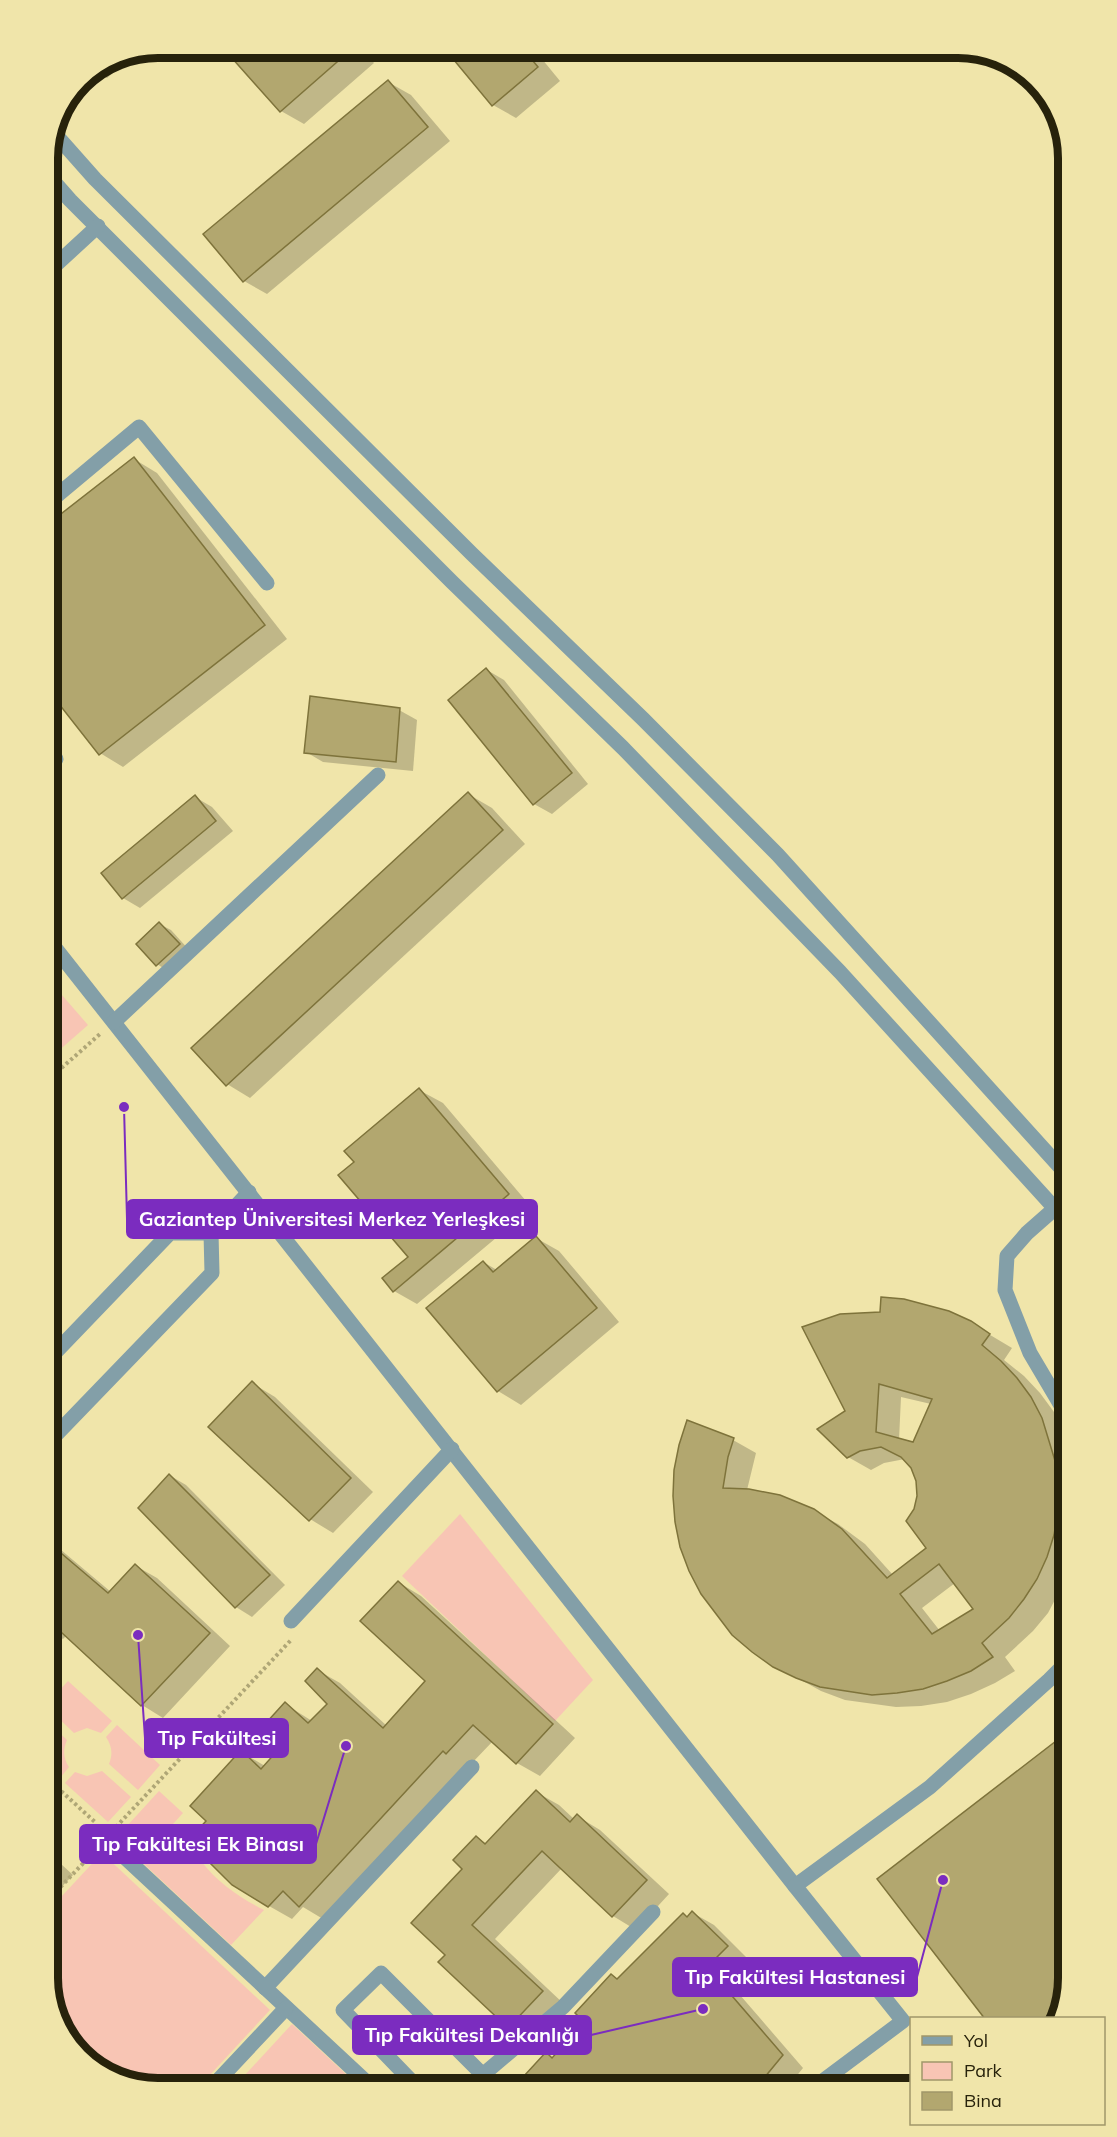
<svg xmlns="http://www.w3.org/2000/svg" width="1117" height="2137" viewBox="0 0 1117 2137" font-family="Mulish,sans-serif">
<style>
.green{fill:#f8c5b4}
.shadow{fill:#0003;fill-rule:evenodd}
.building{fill:#b2a76f;stroke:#7e733b;stroke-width:1.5;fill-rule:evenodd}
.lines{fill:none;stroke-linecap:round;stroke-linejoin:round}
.path{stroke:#afa676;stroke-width:4;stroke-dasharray:3 3;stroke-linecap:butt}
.minor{stroke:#839fa8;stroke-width:15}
.rim{fill:none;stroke:#27220b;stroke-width:8}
.leader{fill:none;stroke:#7b2cbf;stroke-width:2}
.callout-dot{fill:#7b2cbf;stroke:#f0e5aa;stroke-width:2}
.callout{fill:#7b2cbf;stroke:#7b2cbf;stroke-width:2}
.callout-label{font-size:20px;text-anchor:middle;font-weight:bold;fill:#fff}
</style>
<rect width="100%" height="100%" fill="#f0e5aa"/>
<g class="green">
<polygon points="48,979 88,1025 48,1060"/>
<polygon points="460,1514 593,1680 555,1721 402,1576"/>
<polygon points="68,1681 112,1721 101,1733 87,1728 74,1733 48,1708 48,1703"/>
<path d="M48,1722L67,1740C63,1749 63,1758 69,1767L60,1778L48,1767Z"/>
<path d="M117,1725L160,1765L138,1790L109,1764C113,1754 112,1746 106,1737Z"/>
<polygon points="102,1771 131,1797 108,1822 65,1783 75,1772 87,1776"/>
<path d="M159,1791L183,1813L173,1824C186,1837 191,1848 201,1861C218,1883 240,1898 264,1910L231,1945L116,1838Z"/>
<polygon points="102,1853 270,2010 197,2089 152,2089 97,2070 57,2021 48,1978 48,1911"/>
<polygon points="292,2024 362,2089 232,2089"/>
</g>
<g class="shadow">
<polygon points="225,48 376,48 368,56 374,63 304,124 281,111"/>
<polygon points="446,48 533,48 560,81 516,118 493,105"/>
<polygon points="138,52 107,78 95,71 117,56"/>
<polygon points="388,82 411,95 450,141 267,294 244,281"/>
<polygon points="134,459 157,473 287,639 123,767 100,753"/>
<polygon points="487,670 504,680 588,784 552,814 534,804"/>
<polygon points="399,710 417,720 413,771 323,762 306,752"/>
<polygon points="468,794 492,808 525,844 250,1098 227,1084"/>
<polygon points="195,797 212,807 233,831 140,908 123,898"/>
<polygon points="159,924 171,930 190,951 168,971 157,964"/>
<polygon points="419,1090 443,1103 532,1208 417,1304 394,1291 410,1257 356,1162"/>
<polygon points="536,1238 559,1251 619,1322 521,1405 498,1391 483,1262 497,1270"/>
<path d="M970,1323L1012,1348L1004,1360L1024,1376L1040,1393L1054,1412L1065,1433L1069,1446V1573L1048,1613L1033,1631L1005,1657L1015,1671L995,1683L971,1694L947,1702L921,1706L896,1707L845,1700L821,1691L774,1665L690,1571L733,1440L756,1453L747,1490L813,1511L838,1524L865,1544L893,1575L928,1548L915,1510L919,1496L918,1481L912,1467L905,1459L884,1463L871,1470L848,1457L847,1411L804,1328ZM901,1397L931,1404L914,1444L899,1440ZM955,1583L975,1609L940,1631L922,1608Z"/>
<polygon points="252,1383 275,1397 373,1492 333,1533 310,1519"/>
<polygon points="169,1475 186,1485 285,1585 252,1617 236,1607"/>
<polygon points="48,1539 111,1592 136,1566 157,1578 230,1646 163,1718 142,1705 67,1635 63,1639 48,1630"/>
<polygon points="398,1582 421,1596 575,1738 540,1776 517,1763 493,1741 323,1919 303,1907 292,1919 269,1906 208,1821 241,1752 265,1766 288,1741 285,1704 312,1721 329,1704 317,1670 340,1683 387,1726 428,1681"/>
<polygon points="536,1792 559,1805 574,1819 577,1816 600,1830 669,1894 636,1930 613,1916 562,1868 495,1939 565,2005 532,2040 509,2027 440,1962 447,1955 464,1869 476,1837 487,1844"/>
<polygon points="48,1852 73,1875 48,1901"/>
<polygon points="693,1913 714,1925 748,1959 727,1980 803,2068 786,2089 514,2089 546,2054 554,2058 581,2028 618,1980"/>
</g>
<g class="building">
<polygon points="223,48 353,48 280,112"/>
<polygon points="444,48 522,48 538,67 492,106"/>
<polygon points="388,80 428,127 243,282 203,234"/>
<polygon points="134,457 265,625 99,755 48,690 48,524"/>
<polygon points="486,668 572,773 533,805 448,700"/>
<polygon points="310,696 400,708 396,762 304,753"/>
<polygon points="468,792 503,830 226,1086 191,1048"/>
<polygon points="195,795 216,821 122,899 101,873"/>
<polygon points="159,922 180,944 156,966 136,944"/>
<polygon points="419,1088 509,1194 393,1292 382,1278 408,1257 338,1175 354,1162 344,1151"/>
<polygon points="536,1236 597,1308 497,1392 426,1308 483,1261 493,1272"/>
<path d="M881,1297L904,1299L949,1311L971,1321L990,1334L982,1345L1001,1361L1017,1378L1031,1397L1042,1418L1056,1464L1058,1487V1511L1054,1535L1047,1557L1037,1579L1024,1599L1009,1618L982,1643L993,1657L971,1671L947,1681L923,1689L897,1693L872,1695L820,1687L796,1678L773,1667L752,1652L732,1635L701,1594L689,1571L680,1547L675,1522L673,1496L674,1470L679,1445L687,1420L734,1438L728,1457L723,1488L749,1489L780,1495L814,1509L842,1529L887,1578L926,1548L906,1521L914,1509L917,1496L916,1481L911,1468L901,1457L881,1447L860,1451L847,1458L817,1429L845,1411L802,1327L840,1314L880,1312ZM879,1384L932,1399L913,1442L876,1432ZM939,1564L973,1609L932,1634L900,1594Z"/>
<polygon points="252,1381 351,1478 309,1521 208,1427"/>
<polygon points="169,1474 270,1575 235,1608 138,1508"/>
<polygon points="48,1542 108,1593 135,1564 210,1633 141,1706 48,1620"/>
<polygon points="398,1581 553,1724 516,1764 473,1725 446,1754 443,1751 299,1907 283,1891 268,1907 232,1885 207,1860 192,1836 206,1821 190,1806 241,1750 261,1769 286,1741 266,1723 285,1702 308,1723 327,1704 305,1681 317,1668 383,1728 425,1681 360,1621"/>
<polygon points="1069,1731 1069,1979 1057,2019 985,2019 877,1879"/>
<polygon points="536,1790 570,1822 577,1814 647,1880 612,1917 542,1851 472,1925 543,1991 508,2028 438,1962 445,1955 411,1923 462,1869 453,1860 476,1836 485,1844"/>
<polygon points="692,1911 728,1946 707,1967 783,2055 755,2089 512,2089 546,2052 552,2058 579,2028 572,2022 578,2016 575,2013 611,1974 617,1979 683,1913 687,1917"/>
</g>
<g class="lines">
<g class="path">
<polyline points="48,1080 100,1034"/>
<polyline points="48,1779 96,1823"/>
<polyline points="116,1827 291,1640"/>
<polyline points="48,1900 93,1853"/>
</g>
<g class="minor">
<polyline points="56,135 95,179 472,554 643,719 778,855 1069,1177"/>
<polyline points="48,175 70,200 452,582 623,748 840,972 1069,1224"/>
<polyline points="48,272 98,226"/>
<polyline points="48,503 139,427 267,583"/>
<polyline points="48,749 56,759"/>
<polyline points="48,939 795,1886 903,2021 812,2089"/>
<polyline points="114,1022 378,775"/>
<polyline points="48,1360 170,1233 211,1233"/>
<polyline points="1069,1419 1030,1353 1005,1290 1007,1256 1027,1233 1069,1196"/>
<polyline points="48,1443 212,1273 211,1233 249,1192"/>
<polyline points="291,1621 452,1449"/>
<polyline points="105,1839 374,2089"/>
<polyline points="795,1886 930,1787 1049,1680 1069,1660"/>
<polyline points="265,1988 472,1767"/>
<polyline points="210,2089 286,2008"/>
<polyline points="419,2089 343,2010 381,1973 484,2076"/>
<polyline points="466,2089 563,2007 653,1912"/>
</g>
</g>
<path d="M0 0H1117V2137H0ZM158 58H958A100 100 0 0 1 1058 158V1978A100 100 0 0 1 958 2078H158A100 100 0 0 1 58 1978V158A100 100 0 0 1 158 58Z" fill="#f0e5aa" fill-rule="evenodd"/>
<path class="rim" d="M158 58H958A100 100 0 0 1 1058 158V1978A100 100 0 0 1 958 2078H158A100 100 0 0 1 58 1978V158A100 100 0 0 1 158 58Z"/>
<path class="leader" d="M124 1107L127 1219M138 1635L145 1738M346 1746L316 1844M943 1880L917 1977M703 2009L591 2035"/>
<g class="callout-dot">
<circle cx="124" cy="1107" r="6"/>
<circle cx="138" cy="1635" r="6"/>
<circle cx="346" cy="1746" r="6"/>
<circle cx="943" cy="1880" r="6"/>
<circle cx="703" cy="2009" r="6"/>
</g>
<g class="callout">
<rect x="127" y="1200" width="410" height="38" rx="6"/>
<rect x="145" y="1719" width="143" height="38" rx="6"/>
<rect x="80" y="1825" width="236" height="38" rx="6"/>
<rect x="673" y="1958" width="244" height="38" rx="6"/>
<rect x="353" y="2016" width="238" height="38" rx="6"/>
</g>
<g class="callout-label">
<text x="332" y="1226">Gaziantep Üniversitesi Merkez Yerleşkesi</text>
<text x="217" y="1745">Tıp Fakültesi</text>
<text x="198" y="1851">Tıp Fakültesi Ek Binası</text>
<text x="795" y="1984">Tıp Fakültesi Hastanesi</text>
<text x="472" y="2042">Tıp Fakültesi Dekanlığı</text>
</g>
<rect x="910" y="2017" width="195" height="108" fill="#f0e5aa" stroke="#a0976a" stroke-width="1.5"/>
<rect x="922" y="2036" width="30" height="9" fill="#839fa8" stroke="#a0976a" stroke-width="1.5"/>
<text x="964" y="2047" font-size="18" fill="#27220b">Yol</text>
<rect x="922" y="2062" width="30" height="18" fill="#f8c5b4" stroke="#a0976a" stroke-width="1.5"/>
<text x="964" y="2077" font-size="18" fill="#27220b">Park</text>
<rect x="922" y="2092" width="30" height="18" fill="#b2a76f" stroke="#a0976a" stroke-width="1.5"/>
<text x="964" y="2107" font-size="18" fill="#27220b">Bina</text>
</svg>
